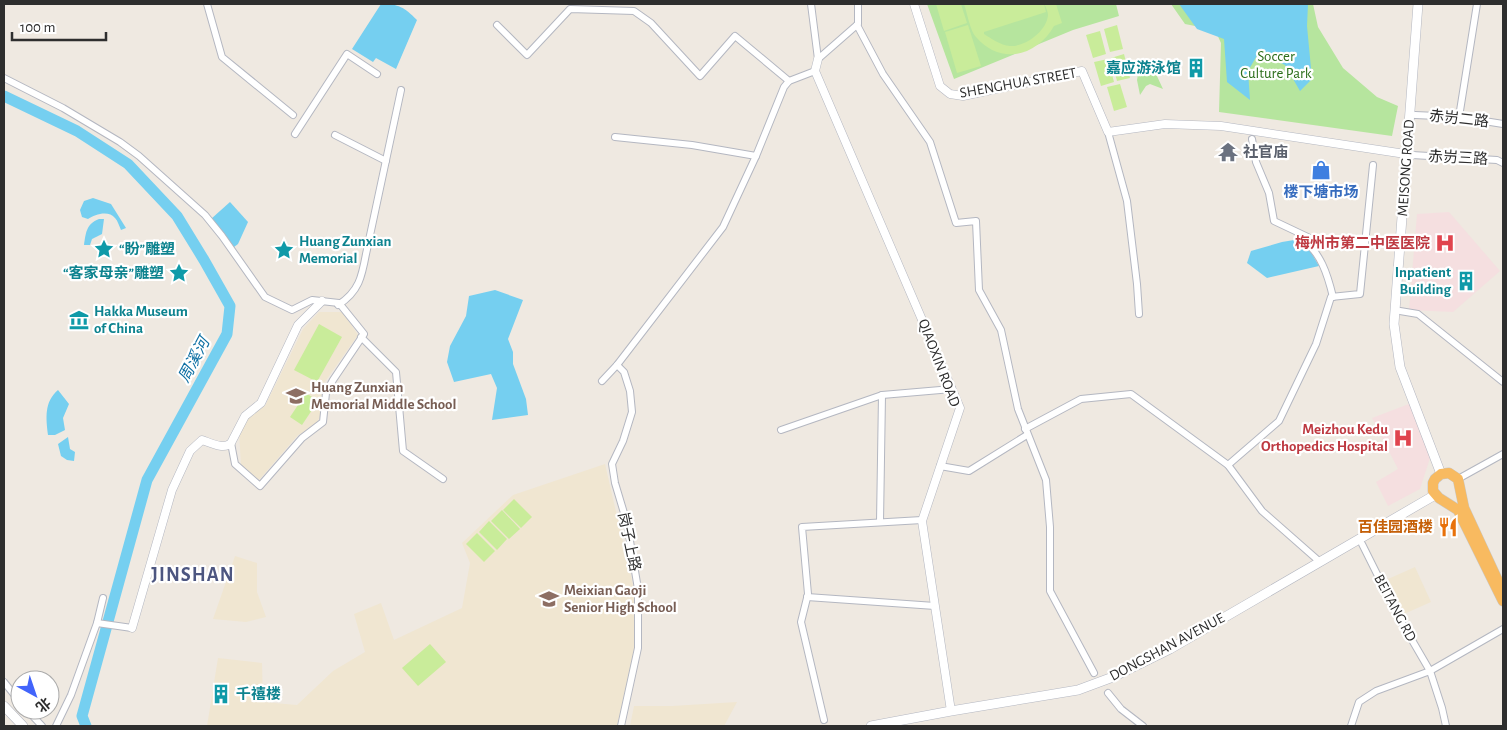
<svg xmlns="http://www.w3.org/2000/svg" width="1507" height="730" viewBox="0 0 1507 730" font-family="'Alegreya Sans','Noto Sans SC',sans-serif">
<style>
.education{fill:#f0e6d1}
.medical{fill:#f5dfe0}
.green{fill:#b6e59e}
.pitch{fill:#c9ec9a;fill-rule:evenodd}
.water{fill:#75cff0}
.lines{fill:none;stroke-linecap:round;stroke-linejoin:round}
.river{stroke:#75cff0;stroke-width:11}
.minor-casing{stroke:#b4b7c1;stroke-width:8}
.tertiary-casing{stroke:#b4b7c1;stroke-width:9}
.secondary-casing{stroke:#b4b7c1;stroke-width:10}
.trunk-casing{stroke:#c9c9c9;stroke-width:11}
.minor{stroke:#fff;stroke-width:6}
.tertiary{stroke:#fff;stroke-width:8}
.secondary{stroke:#fff;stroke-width:9}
.trunk{stroke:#f8ba60;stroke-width:10}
.labels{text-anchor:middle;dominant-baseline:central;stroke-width:4.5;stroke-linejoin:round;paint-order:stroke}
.park-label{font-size:15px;fill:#2c6e1b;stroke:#fff}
.culture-label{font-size:15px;font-weight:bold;fill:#0d838f;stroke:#fff;text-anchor:start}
.street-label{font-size:15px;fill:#2e2e2e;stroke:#fff}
.worship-label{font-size:15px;font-weight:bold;fill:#5b616d;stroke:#fff;text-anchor:start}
.shop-label{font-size:15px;font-weight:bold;fill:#366cbe;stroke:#fff}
.health-label{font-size:15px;font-weight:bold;fill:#be3a42;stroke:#fff;text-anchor:end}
.education-label{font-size:15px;font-weight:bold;fill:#785e54;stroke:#fff;text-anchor:start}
.food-label{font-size:15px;font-weight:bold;fill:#c56008;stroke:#fff;text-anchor:end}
.water-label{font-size:16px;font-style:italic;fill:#0d6fa3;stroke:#fff}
.district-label{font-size:20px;font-weight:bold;letter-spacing:1px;fill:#4d5680;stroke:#fff}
</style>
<rect width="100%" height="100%" fill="#efe9e1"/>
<g class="education">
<polygon points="319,312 343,312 358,335 322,386 321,415 315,426 298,435 259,480 241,466 239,431 245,421 255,412 265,406 303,329"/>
<polygon points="605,464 635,594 636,644 617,726 207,726 218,658 262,663 263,702 297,705 333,671 365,652 354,614 381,603 394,640 462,608 470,563 462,543 513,495"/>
<polygon points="235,556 257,563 257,592 266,617 246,622 213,619"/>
<polygon points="1415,567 1431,602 1404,614 1388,579"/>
<polygon points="737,702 724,726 630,726 634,706 672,706"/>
</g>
<g class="medical">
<polygon points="1449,212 1500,271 1453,312 1409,310 1417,214"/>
<polygon points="1414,402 1430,458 1420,489 1388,506 1376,482 1398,469 1372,418"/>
</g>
<g class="green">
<polygon points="927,4 1116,4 1119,16 1073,30 954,79"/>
<polygon points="1171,4 1313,4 1318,27 1343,68 1377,97 1398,106 1392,136 1219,112 1221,43 1215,30 1185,24"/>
<polygon points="1142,61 1156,74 1163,89 1150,84 1146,86 1140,95 1137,80 1140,63"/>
</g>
<g class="pitch">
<polygon points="936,4 961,4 967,23 944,31"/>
<path d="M964,4H1056L1062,23L1054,26C1037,56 1001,66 976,37C970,31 967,12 964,4ZM1044,4C1046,7 1048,12 1048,15C1047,31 1025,47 1010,46C1000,45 992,39 984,34V32L1046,12Z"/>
<polygon points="968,25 981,66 957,73 945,32"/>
<polygon points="1117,25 1123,49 1110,52 1104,29"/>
<polygon points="1100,31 1106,54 1093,58 1086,35"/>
<polygon points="1124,54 1130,78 1117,81 1111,58"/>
<polygon points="1108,59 1114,82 1101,86 1094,62"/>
<polygon points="1120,84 1127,107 1114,111 1107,87"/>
<polygon points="319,324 342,337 317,382 294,370"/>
<polygon points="306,393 318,401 302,425 290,417"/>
<polygon points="514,499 532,517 521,528 503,510"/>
<polygon points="502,510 520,529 509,539 491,521"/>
<polygon points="489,521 507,539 497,550 479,532"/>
<polygon points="477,533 495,551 484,562 466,544"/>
<polygon points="430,644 446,662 418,686 402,668"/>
</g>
<g class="water">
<path d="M381,4C399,4 404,7 417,20L396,69L376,58L373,62L352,49Z"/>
<polygon points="1179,4 1308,4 1307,26 1312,79 1300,91 1285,65 1259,52 1248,71 1250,100 1227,82 1224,39 1197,29"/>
<path d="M93,198L111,204L126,228L121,230C119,226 118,221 115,218C109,210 95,214 88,219L82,217L80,210L84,201Z"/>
<polygon points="230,202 248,222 238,244 234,247 211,219"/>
<path d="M99,219H104L102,234L92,239L90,245H84C86,233 86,224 99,219Z"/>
<polygon points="1300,239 1308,247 1319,266 1267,278 1247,263 1251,251 1282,242"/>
<polygon points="495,290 523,300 508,339 513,352 513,364 526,399 528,415 492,420 497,388 491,374 454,382 447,362 450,346 466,316 469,296"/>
<path d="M58,390L69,404L63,418L65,430L55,435H48C46,418 44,402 58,390Z"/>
<polygon points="68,437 70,449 75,452 74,461 67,460 61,456 58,444"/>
</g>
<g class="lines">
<polyline class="river" points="4,96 77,131 128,164 177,216 204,260 230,306 227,334 147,480 82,716 86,726"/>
<defs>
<g id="minor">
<polyline points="207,4 222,57 293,115"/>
<polyline points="811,4 818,59 858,24 858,4"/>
<polyline points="497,25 527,55 570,9 634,11 651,23 700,76 735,36 789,81"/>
<polyline points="857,25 883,74 930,142 956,223 976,221 979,290 1001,330 1018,409 1046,480 1050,527 1050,591 1094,673"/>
<polyline points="4,78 63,108 120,142 139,156 205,215 222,236 265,297 292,310 312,300 339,303 364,334 333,380 326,393 323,422 302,438 260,486 235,464 231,443"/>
<polyline points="1415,115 1459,117 1503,124"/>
<polyline points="1459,117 1477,4"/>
<polyline points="1108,132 1127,201 1137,284 1139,314"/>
<polyline points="295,134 347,54 377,74"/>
<polyline points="335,135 386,161"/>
<polyline points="615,137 692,145 756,156"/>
<polyline points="1252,139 1256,162 1269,193 1274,221 1312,239 1365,243"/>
<polyline points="1412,155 1497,160 1503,163"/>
<path d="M1302,237C1321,255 1327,272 1333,297"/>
<path d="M338,305C359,292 362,276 366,254L401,90"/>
<polyline points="1400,311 1418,314 1503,382"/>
<polyline points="361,337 396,372 403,451 443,479"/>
<polyline points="617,365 624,372 630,391 632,412 623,441 612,464 615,483 627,523 638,589 638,648 621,726"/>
<polyline points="602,381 617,365 723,227 756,156 784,87 789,81 815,71"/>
<polyline points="1025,429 1081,399 1131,394 1228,465 1262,511 1320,562"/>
<polyline points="781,430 882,395 952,389"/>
<polyline points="1228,465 1279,421 1316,344 1331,297 1360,294 1373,165"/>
<polyline points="940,466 969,471 1027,435"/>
<polyline points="1458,479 1503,454"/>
<polyline points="880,522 882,395"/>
<polyline points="1362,544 1398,616 1430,671 1442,708 1446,726"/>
<polyline points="807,597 935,606"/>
<polyline points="97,623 132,628"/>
<polyline points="4,682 20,702"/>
<polyline points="1108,693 1121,709 1143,726"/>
<polyline points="27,710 42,726"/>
<polyline points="824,720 801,622 808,594 802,527 922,520"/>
<polyline points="56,726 71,695 97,623 103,598"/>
<polyline points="1351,726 1359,702 1376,691 1430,671 1503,629"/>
</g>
<g id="tertiary">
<polyline points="914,4 940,86 950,94 963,96 1082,71 1108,132 1165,124 1221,126 1412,155"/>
<polyline points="818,59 815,71 960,408 922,521 951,711"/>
<path d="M132,628L172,490L190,451L202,440C211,443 224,450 231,443L245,416L261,403L298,325L322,301"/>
</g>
<g id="secondary">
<polyline points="1418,4 1394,324 1400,367 1441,474"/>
<polyline points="4,706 23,726"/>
<polyline points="871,726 951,711 1078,690 1113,677 1170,649 1435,495"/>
</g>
<polyline id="trunk" points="1503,592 1464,508 1458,479 1449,473 1441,474 1435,479 1433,483 1433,491 1439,498 1458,510 1503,601"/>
</defs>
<use href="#minor" class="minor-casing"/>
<use href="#tertiary" class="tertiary-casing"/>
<use href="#secondary" class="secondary-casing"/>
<use href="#trunk" class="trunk-casing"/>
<use href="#minor" class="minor"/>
<use href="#tertiary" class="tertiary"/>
<use href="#secondary" class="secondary"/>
<use href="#trunk" class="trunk"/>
</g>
<defs>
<symbol id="building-bare" viewBox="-9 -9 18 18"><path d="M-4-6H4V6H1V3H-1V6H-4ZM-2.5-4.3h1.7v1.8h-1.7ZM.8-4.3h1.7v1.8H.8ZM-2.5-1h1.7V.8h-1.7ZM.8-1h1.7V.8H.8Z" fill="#0f9aa8" stroke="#fff" stroke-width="2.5" paint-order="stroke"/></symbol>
<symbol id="temple-bare" viewBox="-9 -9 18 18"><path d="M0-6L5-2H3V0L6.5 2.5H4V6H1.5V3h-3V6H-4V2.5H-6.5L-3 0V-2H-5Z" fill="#6b7280" stroke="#fff" stroke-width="2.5" paint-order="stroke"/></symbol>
<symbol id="shop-bare" viewBox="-9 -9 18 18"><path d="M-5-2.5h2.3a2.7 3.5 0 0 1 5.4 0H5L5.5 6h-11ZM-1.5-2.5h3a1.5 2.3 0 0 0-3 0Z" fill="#3f7fe0" stroke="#fff" stroke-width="2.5" paint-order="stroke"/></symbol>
<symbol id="hospital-bare" viewBox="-9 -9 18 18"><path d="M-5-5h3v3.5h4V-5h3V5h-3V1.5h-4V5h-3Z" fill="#e0444e" stroke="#fff" stroke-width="2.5" paint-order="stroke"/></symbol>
<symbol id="sight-bare" viewBox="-9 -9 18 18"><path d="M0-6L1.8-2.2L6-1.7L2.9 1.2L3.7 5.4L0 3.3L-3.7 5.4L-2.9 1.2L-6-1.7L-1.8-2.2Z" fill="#0f9aa8" stroke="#fff" stroke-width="2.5" paint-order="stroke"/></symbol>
<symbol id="museum-bare" viewBox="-9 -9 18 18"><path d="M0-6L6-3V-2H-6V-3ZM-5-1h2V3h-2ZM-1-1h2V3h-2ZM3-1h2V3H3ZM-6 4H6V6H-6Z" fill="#0f9aa8" stroke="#fff" stroke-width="2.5" paint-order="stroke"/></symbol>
<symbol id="school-bare" viewBox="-9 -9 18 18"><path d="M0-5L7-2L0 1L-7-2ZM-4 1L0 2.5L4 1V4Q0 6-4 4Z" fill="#8d6e63" stroke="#fff" stroke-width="2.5" paint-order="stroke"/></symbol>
<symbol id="restaurant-bare" viewBox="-9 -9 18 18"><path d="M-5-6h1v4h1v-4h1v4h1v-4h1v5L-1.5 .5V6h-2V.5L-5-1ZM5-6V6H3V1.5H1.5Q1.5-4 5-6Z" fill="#e8710a" stroke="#fff" stroke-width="2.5" paint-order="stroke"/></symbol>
</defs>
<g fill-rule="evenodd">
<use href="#building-bare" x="1182" y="54" width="28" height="28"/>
<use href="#temple-bare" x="1214" y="138" width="28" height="28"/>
<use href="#shop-bare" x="1307" y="156" width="28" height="28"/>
<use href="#hospital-bare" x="1431" y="229" width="28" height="28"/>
<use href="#sight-bare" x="90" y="235" width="28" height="28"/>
<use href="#sight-bare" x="270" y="236" width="28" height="28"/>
<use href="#sight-bare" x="165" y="259" width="28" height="28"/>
<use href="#building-bare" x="1452" y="267" width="28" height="28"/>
<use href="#museum-bare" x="65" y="306" width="28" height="28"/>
<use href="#school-bare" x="282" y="382" width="28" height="28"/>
<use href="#hospital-bare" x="1389" y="424" width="28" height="28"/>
<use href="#restaurant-bare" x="1434" y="513" width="28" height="28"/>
<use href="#school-bare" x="535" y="585" width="28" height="28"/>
<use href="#building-bare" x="207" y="680" width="28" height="28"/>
</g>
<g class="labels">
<g class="park-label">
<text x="1276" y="56">Soccer<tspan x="1276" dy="17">Culture Park</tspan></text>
</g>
<g class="culture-label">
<text x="1181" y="68" text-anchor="end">嘉应游泳馆</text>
<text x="299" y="241">Huang Zunxian<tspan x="299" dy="17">Memorial</tspan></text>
<text x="119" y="249">“盼”雕塑</text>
<text x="1451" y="272" text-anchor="end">Inpatient<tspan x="1451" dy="17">Building</tspan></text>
<text x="164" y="273" text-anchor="end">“客家母亲”雕塑</text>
<text x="94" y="311">Hakka Museum<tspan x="94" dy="17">of China</tspan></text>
<text x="236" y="694">千禧楼</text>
</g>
<g class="street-label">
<text transform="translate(1018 83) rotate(-10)">SHENGHUA STREET</text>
<text transform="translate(1459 119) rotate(6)">赤岃二路</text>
<text transform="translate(1458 158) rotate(3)">赤岃三路</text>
<text transform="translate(1406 168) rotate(-86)">MEISONG ROAD</text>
<text transform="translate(939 363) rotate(69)">QIAOXIN ROAD</text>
<text transform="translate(629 542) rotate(78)">岗子上路</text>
<text transform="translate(1395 608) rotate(62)">BEITANG RD</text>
<text transform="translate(1167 647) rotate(-28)">DONGSHAN AVENUE</text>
</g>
<g class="worship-label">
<text x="1243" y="152">社官庙</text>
</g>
<g class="shop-label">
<text x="1321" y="192">楼下塘市场</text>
</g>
<g class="health-label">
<text x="1430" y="243">梅州市第二中医医院</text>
<text x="1388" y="429">Meizhou Kedu<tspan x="1388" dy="17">Orthopedics Hospital</tspan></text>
</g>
<g class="education-label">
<text x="311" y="387">Huang Zunxian<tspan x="311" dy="17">Memorial Middle School</tspan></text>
<text x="564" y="590">Meixian Gaoji<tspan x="564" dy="17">Senior High School</tspan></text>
</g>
<g class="food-label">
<text x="1433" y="527">百佳园酒楼</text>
</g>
<g class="water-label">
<text transform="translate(194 360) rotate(-62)">周溪河</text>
</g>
<g class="district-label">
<text x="193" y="575">JINSHAN</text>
</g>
</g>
<rect width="1507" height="730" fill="none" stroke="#2e2e2e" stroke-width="10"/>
<g transform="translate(35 695) rotate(140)"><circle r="24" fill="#ffffff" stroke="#ababab"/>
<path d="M0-4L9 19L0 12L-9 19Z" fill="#4264fb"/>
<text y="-8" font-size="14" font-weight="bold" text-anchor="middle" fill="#2e2e2e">北</text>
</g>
<path d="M12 32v8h94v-8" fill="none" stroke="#2e2e2e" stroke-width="2.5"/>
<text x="20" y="32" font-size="15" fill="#2e2e2e" stroke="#ffffff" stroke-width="4" paint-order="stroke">100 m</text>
</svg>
